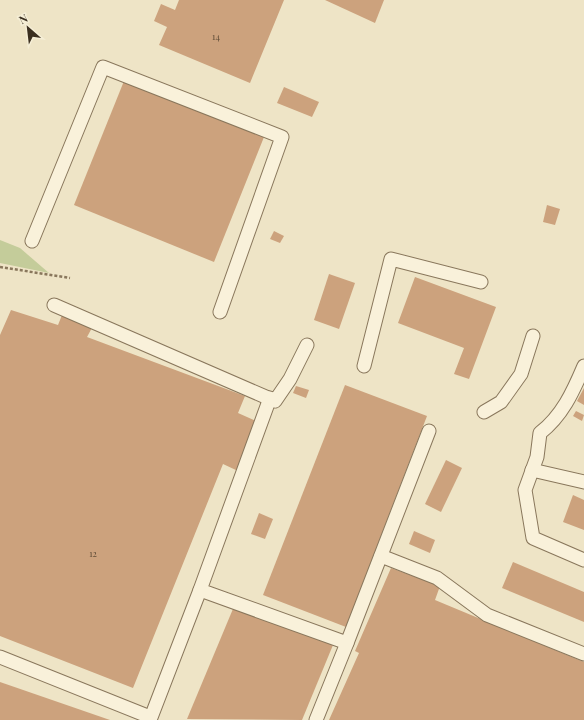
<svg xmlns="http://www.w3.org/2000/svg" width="584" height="720" viewBox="0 0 584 720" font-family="'Playfair Display',serif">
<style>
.green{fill:#c4cc9a}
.building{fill:#cca27d}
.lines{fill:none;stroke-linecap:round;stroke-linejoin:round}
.minor-casing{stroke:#89775c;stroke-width:15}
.path{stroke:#89775c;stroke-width:2.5;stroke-dasharray:3 2;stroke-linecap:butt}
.minor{stroke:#f9f1da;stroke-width:13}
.labels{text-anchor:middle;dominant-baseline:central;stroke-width:4;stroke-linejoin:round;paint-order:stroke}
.number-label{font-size:9px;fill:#5e4b36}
</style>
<rect width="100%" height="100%" fill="#eee4c6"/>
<polygon class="green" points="0,240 20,248 49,273 0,263"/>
<g class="building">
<polygon points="179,0 284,0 250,83 159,45 167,27 154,21 161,4 175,10"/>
<polygon points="325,0 384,0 375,23"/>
<polygon points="124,81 264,137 214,262 74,205"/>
<polygon points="284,87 319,102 312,117 277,103"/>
<polygon points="547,205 560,209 555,225 543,222"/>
<polygon points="274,231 284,236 280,243 270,239"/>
<polygon points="329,274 355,283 339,329 314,320"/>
<polygon points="415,277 496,307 469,379 454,374 464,348 398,323"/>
<polygon points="11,310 58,325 62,315 93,326 87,337 245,396 238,413 256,421 238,471 223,464 133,688 0,636 0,335"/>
<polygon points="345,385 427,416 346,627 263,595"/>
<polygon points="296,386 309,390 306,398 293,393"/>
<polygon points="584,388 584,405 577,401"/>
<polygon points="576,411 584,415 582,421 573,416"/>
<polygon points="446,460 462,468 441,512 425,504"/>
<polygon points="573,495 584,500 584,530 563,522"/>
<polygon points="259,513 273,519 265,539 251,534"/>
<polygon points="414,531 435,540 430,553 409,544"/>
<polygon points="513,562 584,592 584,622 502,588"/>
<polygon points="391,568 440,586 435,600 584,662 584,720 329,720 359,653 355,651"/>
<polygon points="235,604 333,645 302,720 187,719"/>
<polygon points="0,682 110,720 0,720"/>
</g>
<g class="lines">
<defs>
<g id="minor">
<polyline points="32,241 103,67 282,137 220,312"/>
<polyline points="54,305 275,401 290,379 307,345"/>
<polyline points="364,366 391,259 481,282"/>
<path d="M584,366C573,392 562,416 540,433L537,457L525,490L533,538L584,560"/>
<polyline points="270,398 200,590 347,643 429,431"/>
<polyline points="484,412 501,402 521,374 533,336"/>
<polyline points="532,470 584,482"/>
<polyline points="381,556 437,578 487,615 584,654"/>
<polyline points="0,657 150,717"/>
<polyline points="150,720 200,590"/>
<polyline points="316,720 347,643"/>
</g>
</defs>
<use href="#minor" class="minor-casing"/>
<polyline class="path" points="0,267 70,278"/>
<use href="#minor" class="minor"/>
</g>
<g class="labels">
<g class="number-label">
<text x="216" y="36">14</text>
<text x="93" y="553">12</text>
</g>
</g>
<g transform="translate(28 28) rotate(332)" stroke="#f5eed6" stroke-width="3" paint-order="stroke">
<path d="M0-3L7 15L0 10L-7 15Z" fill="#3a2e1f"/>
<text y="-6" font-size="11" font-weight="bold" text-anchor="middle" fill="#3a2e1f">N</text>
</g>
</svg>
